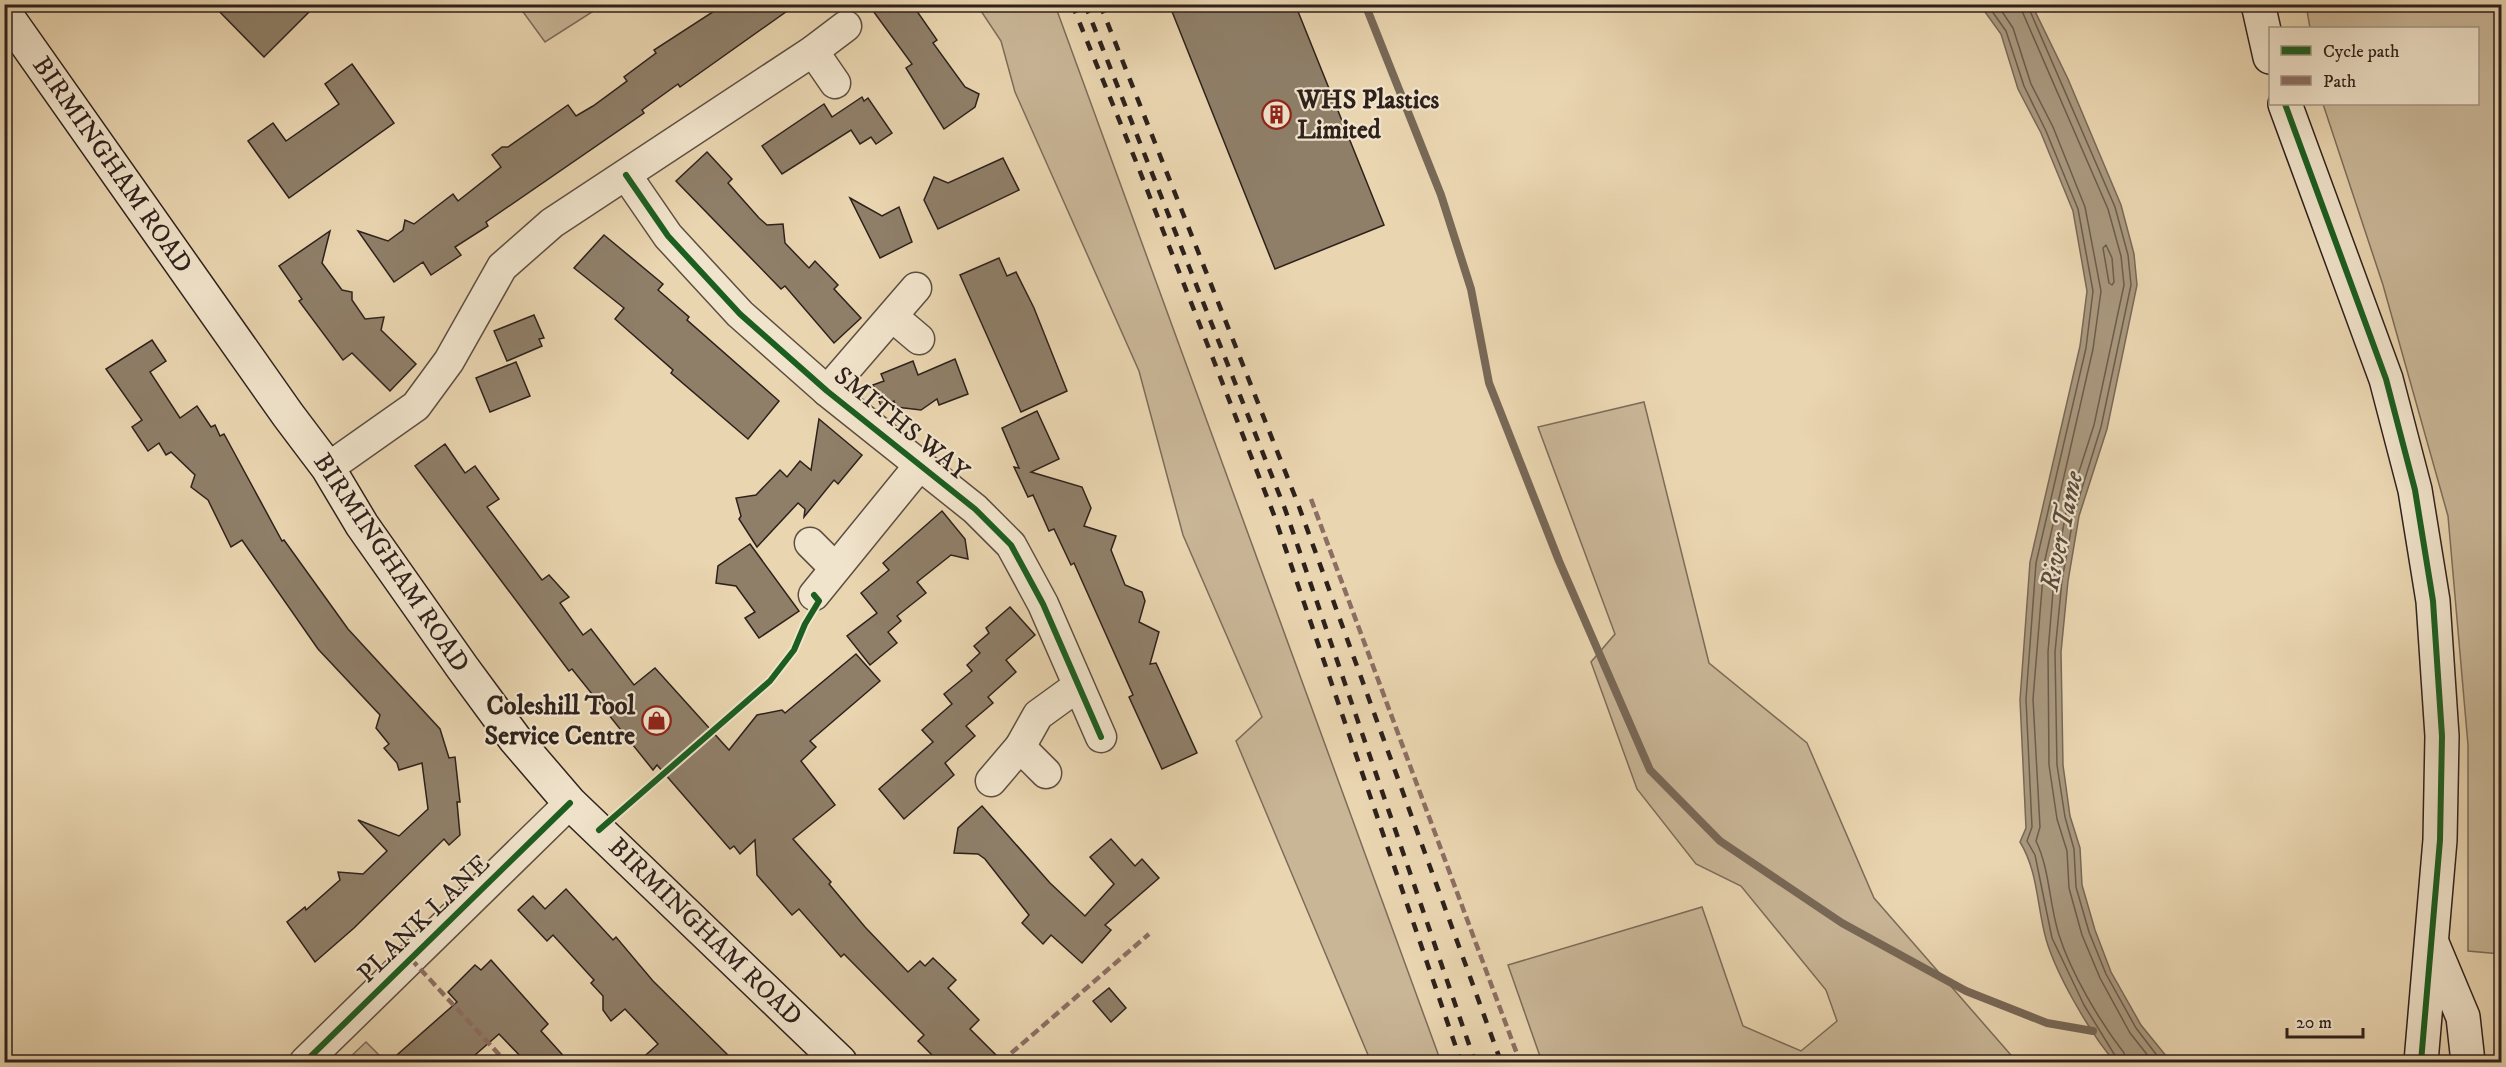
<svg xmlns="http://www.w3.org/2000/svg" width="2506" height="1067" viewBox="0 0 2506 1067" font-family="'IM FELL DW Pica',serif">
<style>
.green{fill:#c9b697;stroke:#7c6c5a;stroke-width:1.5}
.water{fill:#a9987e;stroke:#786857;stroke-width:1.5}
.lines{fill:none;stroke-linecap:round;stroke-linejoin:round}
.shore{stroke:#6c5c4d;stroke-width:1.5}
.stream{stroke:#786857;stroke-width:8}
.building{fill:#8f7f69;stroke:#2e211c;stroke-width:1.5}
.street-casing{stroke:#5d4e41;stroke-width:33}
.secondary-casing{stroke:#2e211c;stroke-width:36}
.street{stroke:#f1e4cc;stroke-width:30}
.secondary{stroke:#f1e4cc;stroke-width:33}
.rail{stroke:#2e211c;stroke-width:4.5;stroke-dasharray:10 10;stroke-linecap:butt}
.quiet{stroke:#8d6e63;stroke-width:4.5;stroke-dasharray:9 4.5;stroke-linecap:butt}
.cycleway-casing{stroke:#f1e4cc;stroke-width:10}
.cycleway{stroke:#1b5e20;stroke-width:6}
.labels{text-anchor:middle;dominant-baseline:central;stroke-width:4.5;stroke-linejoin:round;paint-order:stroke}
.poi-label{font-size:26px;font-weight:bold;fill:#2e211c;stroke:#f1e4cc;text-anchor:start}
.street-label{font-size:26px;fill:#2e211c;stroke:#f1e4cc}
.water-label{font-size:27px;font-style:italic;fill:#594b3e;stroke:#f1e4cc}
</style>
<rect width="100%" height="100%" fill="#e9d5b0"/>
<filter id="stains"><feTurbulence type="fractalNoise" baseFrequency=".00333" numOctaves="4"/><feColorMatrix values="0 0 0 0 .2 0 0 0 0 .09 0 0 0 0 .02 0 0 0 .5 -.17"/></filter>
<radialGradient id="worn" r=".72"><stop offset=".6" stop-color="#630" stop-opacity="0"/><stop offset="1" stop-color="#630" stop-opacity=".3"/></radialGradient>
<g class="green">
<polygon points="518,5 603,5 545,42"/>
<polygon points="977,5 1055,5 1441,1062 1371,1062 1236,741 1262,717 1183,535 1139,371 1015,92 1001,41"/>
<polygon points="2306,5 2501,5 2501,954 2468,951 2468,745 2448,516 2383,285 2323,104 2478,104 2478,28 2310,28"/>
<polygon points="1644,402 1709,663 1807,743 1874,898 2017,1062 1542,1062 1508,965 1702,907 1743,1026 1801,1051 1837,1021 1826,990 1741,886 1696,864 1637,789 1591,662 1615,634 1538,427"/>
<polygon points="366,1042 386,1062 345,1062"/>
</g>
<path class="water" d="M1980,5H2032L2068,79L2121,205L2134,254L2137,285L2107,429L2079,516L2068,581L2061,652L2063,765L2070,816L2080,848L2082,885L2095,930L2111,972L2141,1025L2171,1062H2115C2091,1035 2056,974 2046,939C2037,907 2038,871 2020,842L2026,828L2020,700L2030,562L2080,346L2087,291L2073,211L2041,133L2018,89L2001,34Z"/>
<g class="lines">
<g class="shore">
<polyline points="1987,4 2006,31 2024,86 2046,131 2078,209 2093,291 2086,348 2036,563 2026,699 2032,827 2027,841 2035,855 2052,938 2084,1005 2119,1062"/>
<path d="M1997,4L2013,28L2031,84L2053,127L2085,207L2101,291L2093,349L2044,564L2033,699L2040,827L2036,841C2050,870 2049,904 2059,935C2071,973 2100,1022 2124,1053L2127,1062"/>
<polyline points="2019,4 2108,209 2121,256 2124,285 2094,425 2066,512 2054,579 2048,652 2049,765 2057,819 2067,851 2069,888 2082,935 2100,978 2130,1033 2153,1062"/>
<polyline points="2027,4 2115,207 2128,255 2131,285 2101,427 2074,514 2062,580 2055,652 2057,765 2065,817 2074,849 2076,887 2089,932 2106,974 2136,1028 2162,1062"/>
<polygon points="2106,245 2112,258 2114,282 2112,285 2109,283 2103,248"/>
</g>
<polyline class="stream" points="1365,4 1441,195 1471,289 1489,383 1559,561 1650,770 1720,841 1842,923 1966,991 2047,1023 2093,1031"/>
</g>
<g class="building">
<polygon points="212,4 317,4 264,57"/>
<polygon points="725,4 797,4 680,87 678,84 642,110 644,113 486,222 488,226 455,247 461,255 431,275 423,262 394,282 358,231 388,241 403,230 405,220 414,224 453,194 458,201 501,167 492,155 502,147 508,147 568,105 576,116 593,106 627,81 624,77 656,53 654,50"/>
<polygon points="868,4 912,4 937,40 933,43 965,87 979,94 975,107 944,129 906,68 912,64"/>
<polygon points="1169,4 1295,4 1384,225 1275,269"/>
<polygon points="352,64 394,123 289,198 248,141 273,123 286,141 339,104 325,84"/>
<polygon points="862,97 864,101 868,98 892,133 876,144 871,137 860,144 851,130 782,174 762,146 824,104 832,117"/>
<polygon points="707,152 732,179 728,183 759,218 767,225 783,224 785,243 809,268 815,261 838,285 834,289 861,318 834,343 785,286 781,289 676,181"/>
<polygon points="1003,158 1019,190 938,229 924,200 934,177 948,183"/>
<polygon points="850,198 882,216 899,207 912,242 880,258"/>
<polygon points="330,231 322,263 342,290 352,292 352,300 365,319 384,317 381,330 416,364 390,391 352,353 343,360 299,301 302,299 279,266"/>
<polygon points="604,235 663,284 658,290 689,317 687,320 779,401 748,439 671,373 673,370 615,319 624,308 574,268"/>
<polygon points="999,258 1007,276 1016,272 1034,308 1067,391 1021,412 960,275"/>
<polygon points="534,315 544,338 539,339 542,346 507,361 494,331"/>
<polygon points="152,340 166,361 150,372 180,418 197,406 211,427 215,425 220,436 224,434 282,541 284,540 348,629 440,729 449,758 455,757 460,802 457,802 460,835 449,845 444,839 354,928 315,962 287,922 305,907 306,910 340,880 338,872 363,874 387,851 358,820 399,836 428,809 422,763 399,770 397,763 384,748 389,744 376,728 380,715 318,649 242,540 231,547 208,500 191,487 195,475 171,452 166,455 159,443 148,451 132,427 142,420 106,369"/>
<polygon points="955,359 968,394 939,405 937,399 921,410 896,407 894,401 881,406 873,385 884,381 881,374 913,361 918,375"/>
<polygon points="516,362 530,396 490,412 476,378"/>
<polygon points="1037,411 1059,459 1031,472 1082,487 1091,508 1084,526 1116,536 1111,550 1125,585 1142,592 1145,601 1139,622 1159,632 1150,664 1156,663 1197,753 1162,769 1129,697 1133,695 1074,563 1071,565 1054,529 1049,531 1033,495 1028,497 1014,467 1019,468 1002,428"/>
<polygon points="819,419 862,455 838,484 834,480 804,517 805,509 798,503 757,547 739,519 741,516 736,498 756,495 780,470 787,477 800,461 811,470"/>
<polygon points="445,444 465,473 475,466 499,499 487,507 542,580 549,575 569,597 560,603 583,635 591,629 634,685 655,668 729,750 757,715 782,710 785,713 856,654 880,681 810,741 816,747 801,761 835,805 793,839 831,882 829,884 865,927 908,972 920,961 925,966 933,958 956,980 948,988 979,1020 970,1029 1003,1062 939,1062 918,1041 924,1035 844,954 841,957 799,909 792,915 757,875 755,840 740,854 734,846 730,849 657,765 653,770 572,669 569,671 415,466"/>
<polygon points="942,511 965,539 968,559 951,555 917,582 926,593 897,616 901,621 888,632 897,643 870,665 847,636 877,613 861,593 889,570 883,563"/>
<polygon points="750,544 799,611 759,638 745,618 755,612 736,586 716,583 718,566"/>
<polygon points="1010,607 1035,635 1006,660 1016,672 988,697 993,703 966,726 975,736 945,763 954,775 904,819 879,789 933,742 922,730 952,704 944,694 972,671 967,665 980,653 974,646 989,633 986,628"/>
<polygon points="982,806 1050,883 1085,916 1114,884 1090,857 1111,839 1135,866 1142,859 1159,878 1105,925 1111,930 1082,963 1051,935 1043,944 1022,923 1029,915 985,859 978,854 954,853 958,828"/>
<polygon points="566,889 613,940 616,937 653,981 735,1062 638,1062 658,1044 625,1009 611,1021 603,1010 603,996 591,983 594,980 553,935 547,941 518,910 533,896 545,909"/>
<polygon points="491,960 548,1024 541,1031 569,1062 526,1062 499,1034 467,1062 389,1062 457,1002 448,992 475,965 481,970"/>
<polygon points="1109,988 1126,1008 1111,1022 1093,1001"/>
</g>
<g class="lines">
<defs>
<g id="street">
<polyline points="813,51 835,83"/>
<polyline points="626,175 668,236 740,314 827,391 975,509 1011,545 1043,604 1101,737"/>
<polyline points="893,317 919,339"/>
<polyline points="827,391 916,288"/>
<polyline points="328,468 416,406 449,361 502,267 552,223 813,51 846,26"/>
<polyline points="810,543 835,568"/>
<polyline points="814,595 919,466"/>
<polyline points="1020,747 1046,773"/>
<polyline points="991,781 1020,747 1038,715 1078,686"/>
<polyline points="305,1062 570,803"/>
</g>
<g id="secondary">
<polyline points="2258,4 2270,57"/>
<polyline points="4,12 288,415 328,468 362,525 462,667 515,739 570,803 840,1062"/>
<polyline points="2285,104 2386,379 2415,490 2433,601 2442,736 2440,840 2421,1062"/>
<polyline points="2432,943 2463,1017 2468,1062"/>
</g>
</defs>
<use href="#street" class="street-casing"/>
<use href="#secondary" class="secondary-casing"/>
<use href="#street" class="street"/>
<use href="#secondary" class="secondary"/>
<g class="rail">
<polyline points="1072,4 1137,164 1274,515 1461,1062"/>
<polyline points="1085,4 1285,509 1475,1062"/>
<polyline points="1100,4 1298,504 1501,1062"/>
</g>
<g class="quiet">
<polyline points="1311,499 1520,1062"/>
<polyline points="411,959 506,1062"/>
<polyline points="1001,1062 1149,934"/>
</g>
<defs>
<g id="cycleway">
<polyline points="2285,104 2386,379 2415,490 2433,601 2442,736 2440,840 2421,1062"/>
<polyline points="626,175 668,236 740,314 827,391 975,509 1011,545 1043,604 1101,737"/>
<polyline points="599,830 770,681 794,650 805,624 819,601 814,595"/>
<polyline points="305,1062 570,803"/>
</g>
</defs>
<use href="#cycleway" class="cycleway-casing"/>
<use href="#cycleway" class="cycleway"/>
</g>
<defs>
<symbol id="building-ring" viewBox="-11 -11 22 22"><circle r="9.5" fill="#f1e4cc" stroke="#8f2418" stroke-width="1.5"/><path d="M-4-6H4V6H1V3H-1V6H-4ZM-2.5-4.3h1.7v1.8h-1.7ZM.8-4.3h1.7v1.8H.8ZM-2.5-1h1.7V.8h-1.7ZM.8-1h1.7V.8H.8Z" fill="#8f2418"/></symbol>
<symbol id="shop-ring" viewBox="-11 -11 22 22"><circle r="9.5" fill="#f1e4cc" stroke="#8f2418" stroke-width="1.5"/><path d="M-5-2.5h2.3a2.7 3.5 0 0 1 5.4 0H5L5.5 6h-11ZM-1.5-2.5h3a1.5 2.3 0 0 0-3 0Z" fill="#8f2418"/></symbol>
</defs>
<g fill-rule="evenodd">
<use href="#building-ring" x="1260" y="98" width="33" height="33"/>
<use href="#shop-ring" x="640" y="704" width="33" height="33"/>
</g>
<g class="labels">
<g class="poi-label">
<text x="1297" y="100">WHS Plastics<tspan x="1297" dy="30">Limited</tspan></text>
<text x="635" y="706" text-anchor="end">Coleshill Tool<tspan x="635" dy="30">Service Centre</tspan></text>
</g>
<g class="street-label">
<text transform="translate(112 165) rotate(55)">BIRMINGHAM ROAD</text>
<text transform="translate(901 424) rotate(39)">SMITHS WAY</text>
<text transform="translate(391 563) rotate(56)">BIRMINGHAM ROAD</text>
<text transform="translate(424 919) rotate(-44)">PLANK LANE</text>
<text transform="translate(705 932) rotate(44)">BIRMINGHAM ROAD</text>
</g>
<g class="water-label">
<text transform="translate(2062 531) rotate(-78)">River Tame</text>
</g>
</g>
<rect width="2506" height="1067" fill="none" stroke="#e9d5b0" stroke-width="24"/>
<rect x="6" y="6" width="2494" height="1055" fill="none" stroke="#2e211c" stroke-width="3"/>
<rect x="12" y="12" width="2482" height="1043" fill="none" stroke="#2e211c" stroke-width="1.5"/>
<rect x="2269" y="27" width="210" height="78" fill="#f1e4cc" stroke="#a39686" stroke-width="1.5"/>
<rect x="2281" y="46" width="30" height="9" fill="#1b5e20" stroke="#a39686" stroke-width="1.5"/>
<text x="2323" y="57" font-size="18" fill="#2e211c">Cycle path</text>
<rect x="2281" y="76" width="30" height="9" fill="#8d6e63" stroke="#a39686" stroke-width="1.5"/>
<text x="2323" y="87" font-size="18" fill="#2e211c">Path</text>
<path d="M2287 1028v9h76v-9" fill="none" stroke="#2e211c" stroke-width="3"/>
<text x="2296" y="1028" font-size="18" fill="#2e211c" stroke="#f1e4cc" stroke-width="4.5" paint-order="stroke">20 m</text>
<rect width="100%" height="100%" filter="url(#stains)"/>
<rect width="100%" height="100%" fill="url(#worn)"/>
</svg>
